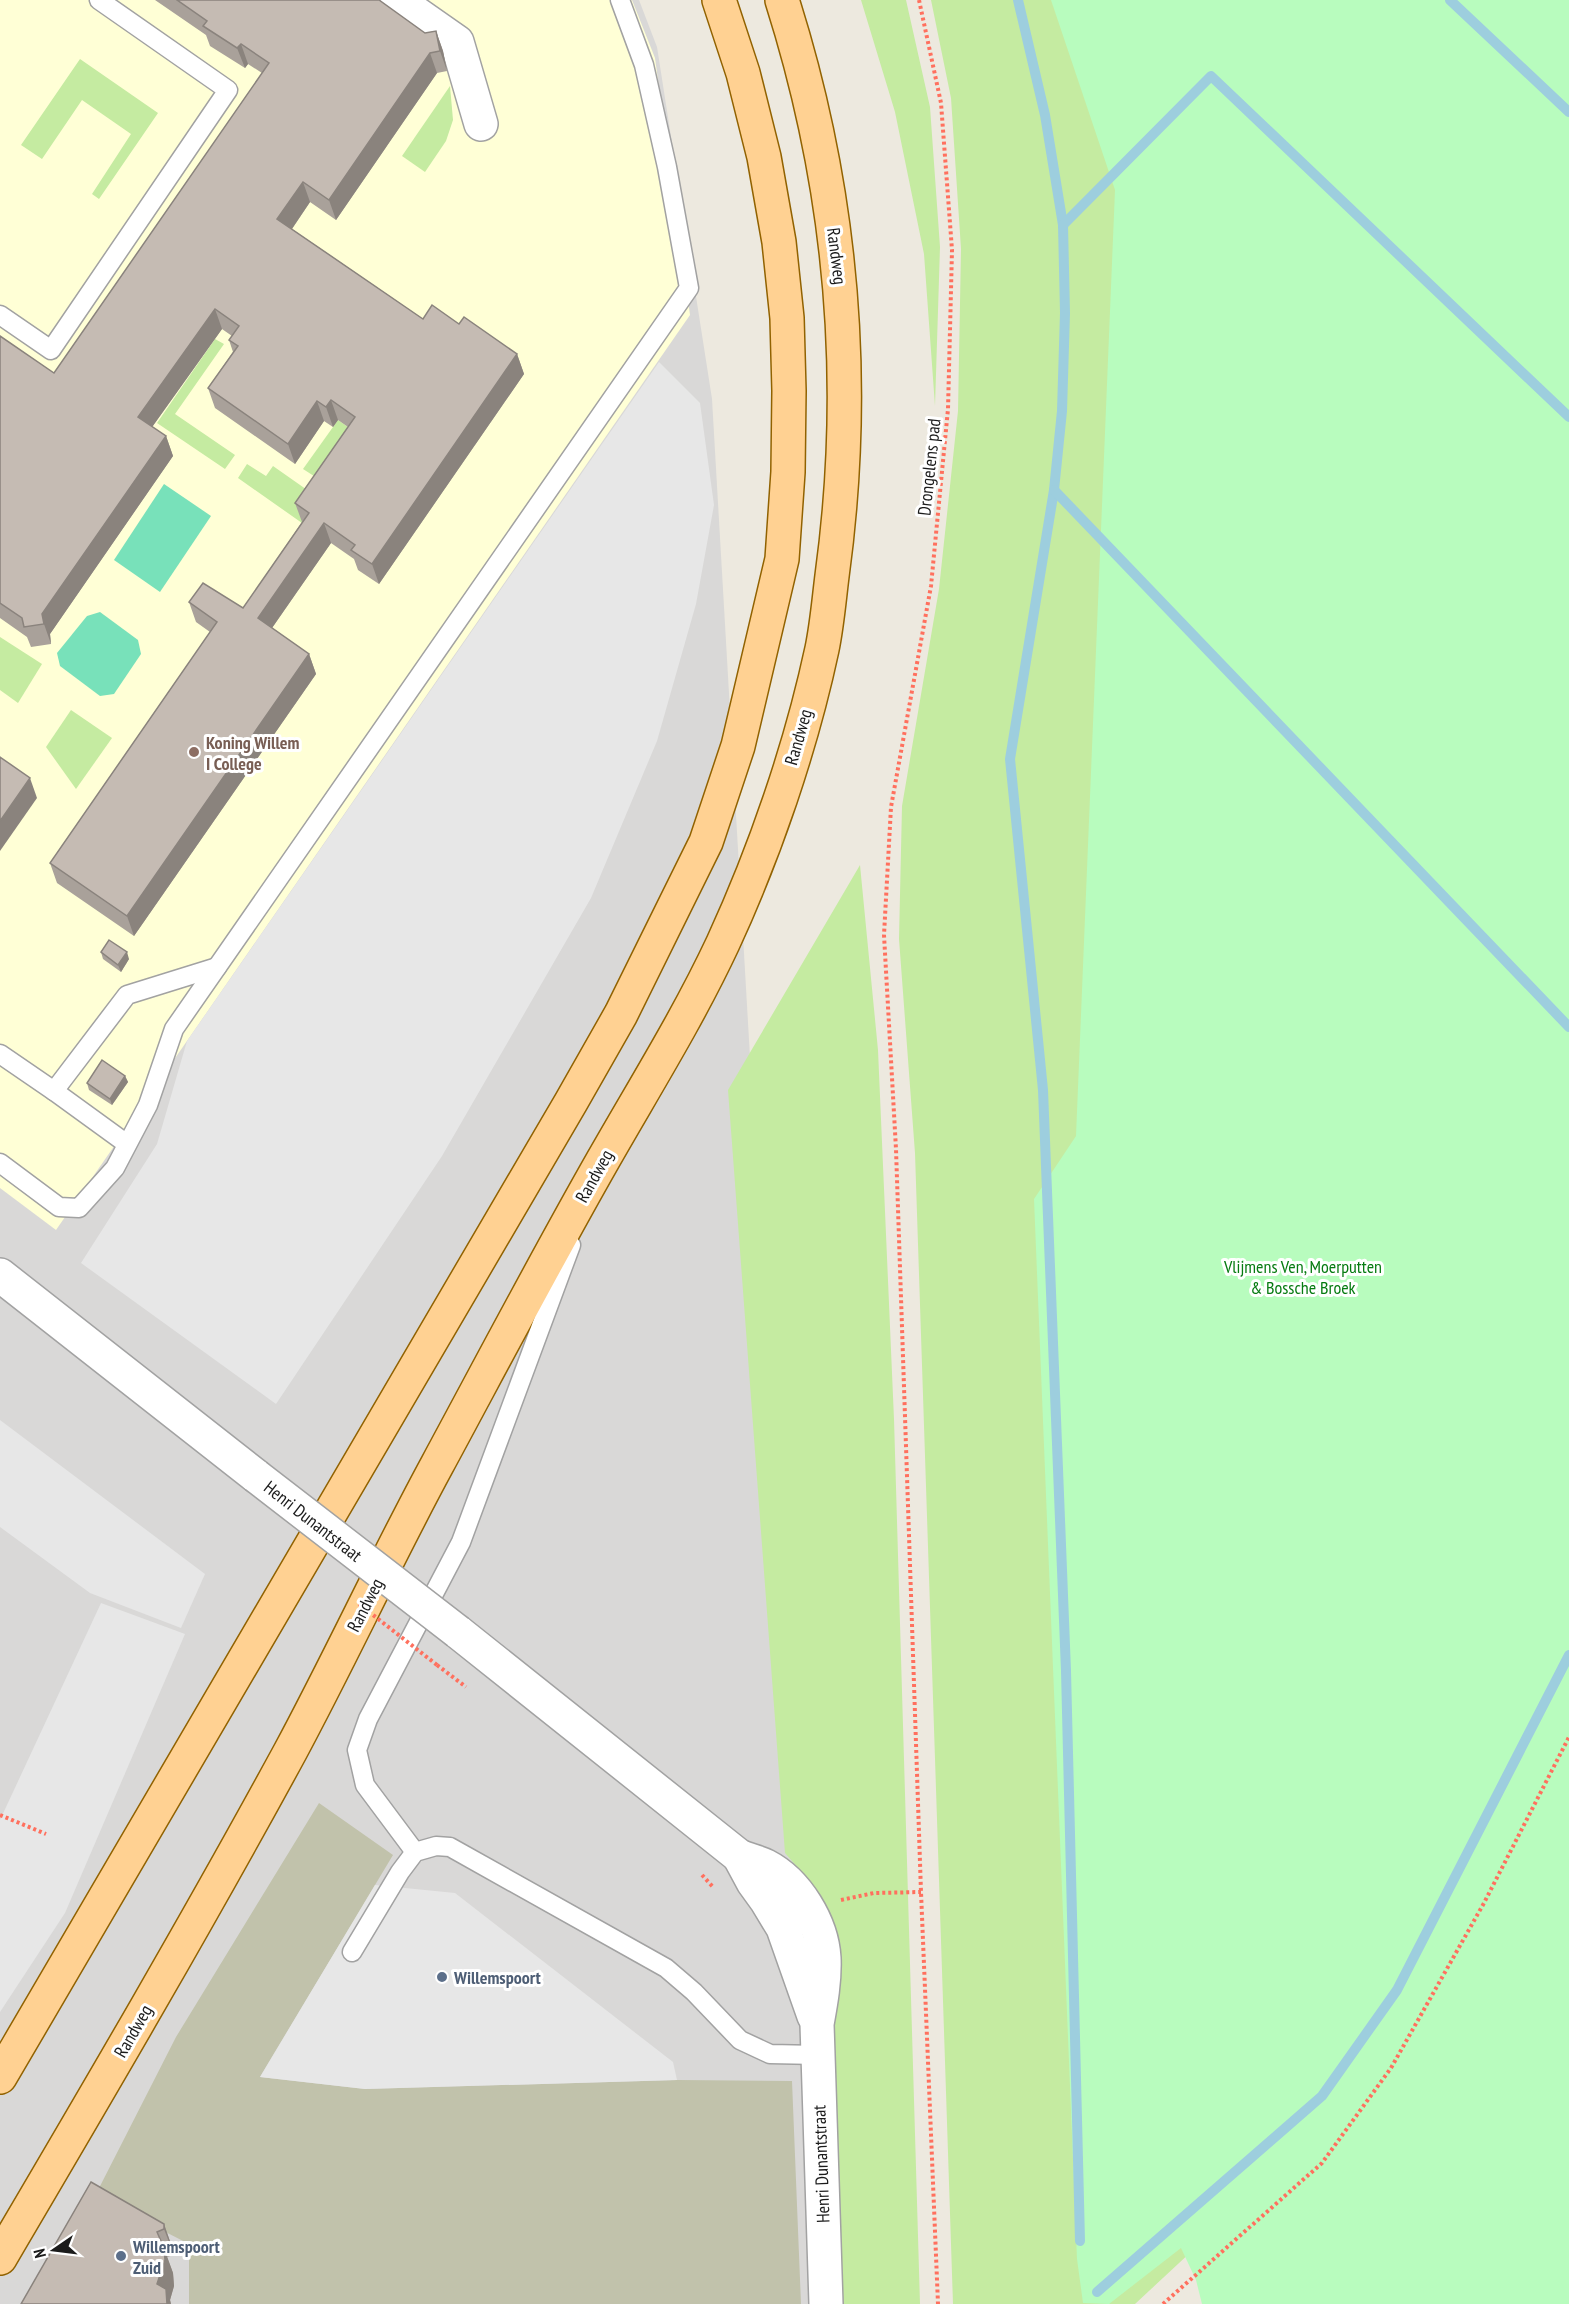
<svg xmlns="http://www.w3.org/2000/svg" width="1569" height="2304" viewBox="0 0 1569 2304" font-family="'PT Sans Narrow',sans-serif">
<style>
.residential{fill:#d9d8d7}
.education{fill:#ffffd6}
.construction{fill:#c1c2ab}
.grass{fill:#c5eba1}
.park{fill:#b8fcbe}
.pitch{fill:#78e1ba}
.parking{fill:#e7e7e7}
.lines{fill:none;stroke-linecap:round;stroke-linejoin:round}
.stream{stroke:#9dcede;stroke-width:10}
.lane-casing{stroke:#a2a2a2;stroke-width:21}
.street-casing{stroke:#a2a2a2;stroke-width:36}
.primary-casing{stroke:#916200;stroke-width:36}
.path{stroke:#ff705e;stroke-width:4;stroke-dasharray:3 3;stroke-linecap:butt}
.lane{stroke:#fff;stroke-width:18}
.street{stroke:#fff;stroke-width:33}
.primary{stroke:#ffd192;stroke-width:33}
.street-bridge-casing{stroke:#a2a2a2;stroke-width:36;stroke-linecap:butt}
.path-bridge{stroke:#ff705e;stroke-width:4;stroke-dasharray:3 3;stroke-linecap:butt}
.street-bridge{stroke:#fff;stroke-width:33}
.wall{fill:#a9a19a}
.shaded-wall{fill:#8a837d}
.building{fill:#c5bbb3;stroke:#8a837d;stroke-width:1.5}
.education-dot{fill:#8d6e63;stroke:#fff;stroke-width:2}
.service-dot{fill:#5c6f8a;stroke:#fff;stroke-width:2}
.labels{text-anchor:middle;dominant-baseline:central;stroke-width:6;stroke-linejoin:round;paint-order:stroke}
.street-label{font-size:18px;fill:#1b1b1b;stroke:#fff}
.education-label{font-size:18px;font-weight:bold;fill:#785e54;stroke:#fff;text-anchor:start}
.park-label{font-size:18px;fill:#067b11;stroke:#fff}
.service-label{font-size:18px;font-weight:bold;fill:#4e5e75;stroke:#fff;text-anchor:start}
</style>
<rect width="100%" height="100%" fill="#ede9df"/>
<polygon class="residential" points="0,0 639,0 657,47 712,399 822,2304 0,2304"/>
<polygon class="education" points="0,0 632,0 655,58 690,315 56,1230 0,1188"/>
<polygon class="construction" points="319,1803 393,1855 260,2077 365,2089 677,2080 792,2081 801,2304 189,2304 189,2244 95,2196 176,2037"/>
<g class="grass">
<polygon points="861,0 906,0 930,107 940,247 935,406 924,254 895,112"/>
<polygon points="931,0 1569,0 1308,2143 1135,2304 953,2304 915,1153 899,939 902,806 939,589 958,411 961,249 951,98"/>
<polygon points="80,59 158,113 99,199 92,194 131,134 82,100 42,159 21,145"/>
<polygon points="450,86 453,120 446,141 425,172 402,156"/>
<polygon points="215,339 224,344 175,414 235,455 225,469 157,423"/>
<polygon points="338,420 362,437 328,485 303,469"/>
<polygon points="247,464 266,476 273,466 320,499 302,523 238,478"/>
<polygon points="0,637 42,664 18,703 0,690"/>
<polygon points="71,710 112,738 76,789 46,747"/>
<polygon points="860,865 878,1050 894,1419 920,2304 839,2304 828,1926 812,1884 785,1853 728,1090"/>
</g>
<polygon class="park" points="1051,0 1569,0 1569,2304 1202,2304 1196,2280 1181,2248 1109,2304 1083,2303 1077,2259 1034,1199 1076,1136 1115,190"/>
<g class="pitch">
<polygon points="164,484 211,516 160,592 114,560"/>
<polygon points="100,612 138,640 141,654 114,694 100,696 60,666 57,653 87,616"/>
</g>
<g class="parking">
<polygon points="659,362 700,403 714,505 696,604 657,741 591,898 442,1156 276,1404 81,1263 157,1144 187,1041"/>
<polygon points="0,1420 205,1574 181,1628 90,1593 0,1527"/>
<polygon points="101,1603 185,1634 65,1913 0,2012 0,1820"/>
<polygon points="375,1885 455,1893 673,2062 677,2080 365,2089 260,2077"/>
</g>
<g class="lines">
<g class="stream">
<polyline points="1018,0 1045,115 1063,225 1065,313 1062,411 1054,490 1010,759 1043,1090 1066,1671 1080,2241"/>
<polyline points="1450,0 1569,112"/>
<polyline points="1063,225 1211,76 1569,417"/>
<polyline points="1054,490 1569,1027"/>
<polyline points="1097,2292 1322,2096 1397,1990 1569,1655"/>
</g>
<defs>
<g id="lane">
<polyline points="0,315 51,350 228,90 99,0"/>
<polyline points="0,1054 54,1091 127,995 217,967"/>
<polyline points="54,1091 127,1144"/>
<polyline points="0,1163 59,1207 79,1208 115,1168 148,1105 174,1029 689,288 667,167 644,65 620,0"/>
<polyline points="415,1852 365,1785 357,1750 368,1719 461,1542 571,1245"/>
<polyline points="352,1952 400,1872 415,1852 436,1846 450,1847 666,1968 694,1992 740,2040 770,2054 818,2055"/>
</g>
<g id="street">
<polyline points="397,0 457,42 481,124"/>
<polyline points="0,1275 256,1476"/>
<path d="M458,1632L739,1856C748,1860 758,1862 766,1866C797,1882 822,1923 824,1958C825,1980 821,2002 817,2024L826,2304"/>
<polyline points="739,1856 753,1882 766,1900 783,1928 814,2016"/>
</g>
<g id="primary">
<polyline points="0,2077 571,1102 621,1014 706,842 738,746 782,559 788,472 789,391 787,318 779,242 764,157 743,73 719,0"/>
<path d="M0,2258C99,2090 197,1923 290,1752C341,1657 386,1559 437,1465C492,1363 546,1260 603,1160C644,1088 688,1018 723,943C765,852 801,747 822,649C827,625 829,600 832,576C859,379 842,189 782,0"/>
</g>
</defs>
<use href="#lane" class="lane-casing"/>
<use href="#street" class="street-casing"/>
<use href="#primary" class="primary-casing"/>
<g class="path">
<polyline points="919,0 941,103 952,250 948,409 931,586 891,807 884,935 896,1149 921,1892 938,2304"/>
<polyline points="437,1665 466,1687"/>
<polyline points="0,1815 46,1834"/>
<polyline points="702,1875 713,1887"/>
<polyline points="841,1900 874,1893 921,1892"/>
<polyline points="1163,2304 1322,2163 1391,2068 1484,1903 1569,1737"/>
</g>
<use href="#lane" class="lane"/>
<use href="#street" class="street"/>
<use href="#primary" class="primary"/>
<defs>
<polyline id="street-bridge" points="256,1476 458,1632"/>
</defs>
<use href="#street-bridge" class="street-bridge-casing"/>
<polyline class="path-bridge" points="359,1604 437,1665"/>
<use href="#street-bridge" class="street-bridge"/>
</g>
<g class="wall">
<polygon points="155,0 379,0 425,33 436,31 443,51 447,71 437,73 336,220 310,202 292,229 423,319 459,324 517,354 524,374 379,584 358,570 354,559 331,543 272,628 309,654 316,674 134,936 57,883 50,863 210,632 196,622 189,602 243,608 302,522 295,503 348,427 338,420 333,427 324,421 295,464 215,408 208,388 233,352 229,340 232,336 222,329 152,427 166,436 173,456 50,634 51,644 31,647 27,637 0,618 0,336 54,373 262,73 248,64 245,68 210,46 206,35"/>
<polygon points="101,952 129,959 121,972 103,959"/>
<polygon points="125,1076 128,1082 112,1105 89,1090 87,1083"/>
<polygon points="164,2224 173,2250 174,2255 167,2257 173,2273 174,2286 170,2300 171,2304 21,2304"/>
</g>
<g class="shaded-wall">
<polygon points="436,31 443,51 447,71 440,51"/>
<polygon points="241,44 248,64 245,68 237,48"/>
<polygon points="430,53 437,73 336,220 329,200"/>
<polygon points="303,182 310,202 285,239 277,219"/>
<polygon points="215,309 222,329 145,437 138,417"/>
<polygon points="517,354 524,374 379,584 372,564"/>
<polygon points="331,400 338,420 333,427 326,407"/>
<polygon points="317,401 324,421 295,464 288,444"/>
<polygon points="166,436 173,456 50,634 51,644 44,624 42,614"/>
<polygon points="324,523 331,543 265,638 258,618"/>
<polygon points="309,654 316,674 134,936 127,916"/>
<polygon points="30,778 37,798 0,851 0,821"/>
<polygon points="127,952 129,959 121,972 118,965"/>
<polygon points="125,1076 128,1082 112,1105 110,1099"/>
<polygon points="164,2224 173,2250 174,2255 164,2229"/>
<polygon points="164,2248 173,2273 174,2286 170,2300 171,2304 164,2304 157,2284"/>
</g>
<g class="building">
<polygon points="177,0 379,0 425,33 436,31 440,51 430,53 329,200 303,182 277,219 423,319 432,305 459,324 464,317 517,354 372,564 351,550 355,545 324,523 258,618 309,654 127,916 50,863 217,622 189,602 203,583 243,608 309,513 295,503 355,417 331,400 326,407 317,401 288,444 208,388 238,346 229,340 239,326 215,309 138,417 166,436 42,614 44,624 24,627 22,618 0,603 0,336 54,373 269,63 241,44 237,48 203,26 207,21"/>
<polygon points="0,757 30,778 0,821"/>
<polygon points="109,940 127,952 118,965 101,952"/>
<polygon points="102,1060 125,1076 110,1099 87,1083"/>
<polygon points="91,2182 164,2224 164,2229 157,2232 164,2248 165,2260 157,2284 166,2289 167,2304 21,2304"/>
</g>
<circle class="education-dot" cx="194" cy="752" r="6"/>
<g class="service-dot">
<circle cx="442" cy="1977" r="6"/>
<circle cx="121" cy="2256" r="6"/>
</g>
<g class="labels">
<g class="street-label">
<text transform="translate(837 256) rotate(83)">Randweg</text>
<text transform="translate(929 467) rotate(-84)">Drongelens pad</text>
<text transform="translate(798 737) rotate(-74)">Randweg</text>
<text transform="translate(594 1176) rotate(-61)">Randweg</text>
<text transform="translate(313 1521) rotate(38)">Henri Dunantstraat</text>
<text transform="translate(365 1605) rotate(-63)">Randweg</text>
<text transform="translate(133 2031) rotate(-60)">Randweg</text>
<text transform="translate(821 2164) rotate(-92)">Henri Dunantstraat</text>
</g>
<g class="education-label">
<text x="206" y="742">Koning Willem<tspan x="206" dy="21">I College</tspan></text>
</g>
<g class="park-label">
<text x="1303" y="1266">Vlijmens Ven, Moerputten<tspan x="1303" dy="21">&amp; Bossche Broek</tspan></text>
</g>
<g class="service-label">
<text x="454" y="1977">Willemspoort</text>
<text x="133" y="2246">Willemspoort<tspan x="133" dy="21">Zuid</tspan></text>
</g>
</g>
<g transform="translate(54 2250) rotate(256)" stroke="#ffffff" stroke-width="4.5" paint-order="stroke">
<path d="M0-4.5L10 22L0 15L-10 22Z" fill="#1b1b1b"/>
<text y="-9" font-size="16" font-weight="bold" text-anchor="middle" fill="#1b1b1b">N</text>
</g>
</svg>
